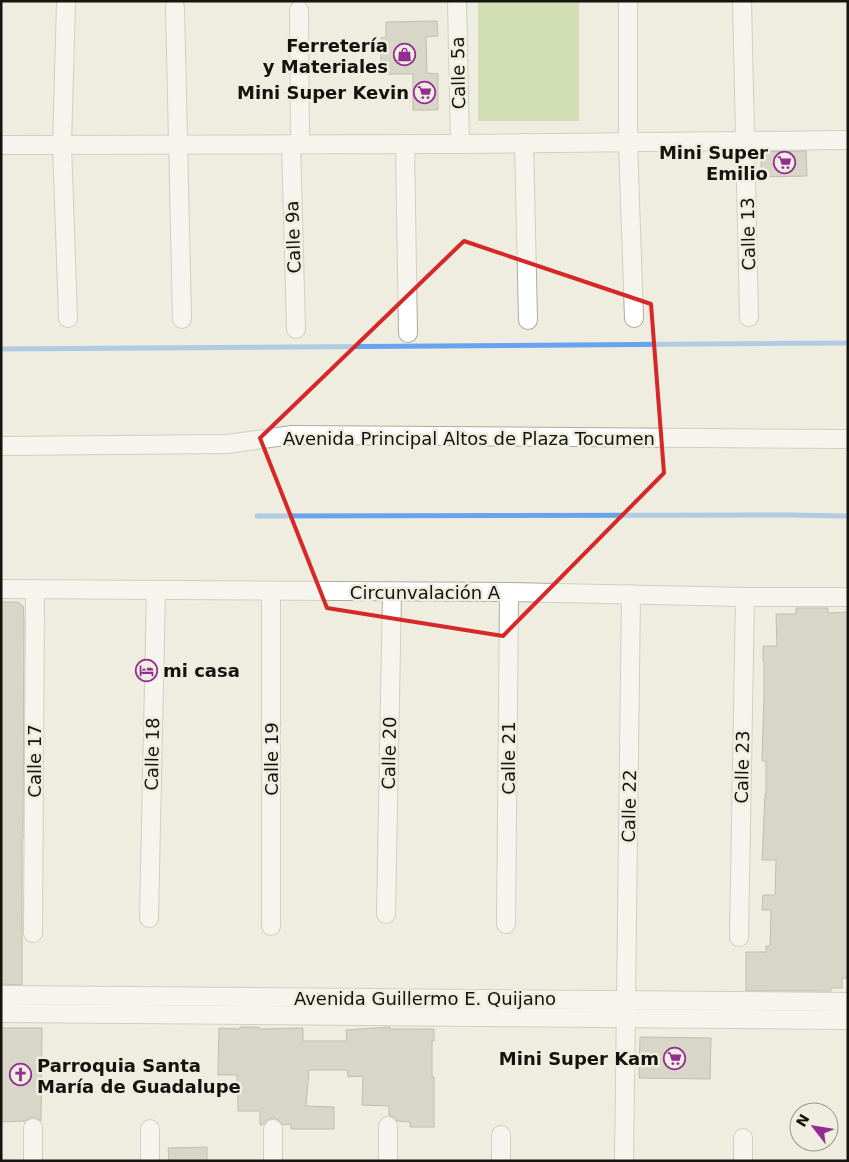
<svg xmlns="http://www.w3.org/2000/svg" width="849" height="1162" viewBox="0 0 849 1162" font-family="'DejaVu Sans',sans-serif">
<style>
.green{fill:#afce82}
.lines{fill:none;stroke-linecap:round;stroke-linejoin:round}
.stream{stroke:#67a3ee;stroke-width:5}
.building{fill:#bcbaac;stroke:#878578}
.minor-casing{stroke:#aeab9e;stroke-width:20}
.minor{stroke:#fff;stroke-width:18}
.marked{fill:none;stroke:#d62828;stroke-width:4;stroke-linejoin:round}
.labels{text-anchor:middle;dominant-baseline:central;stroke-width:5;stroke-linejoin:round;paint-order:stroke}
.poi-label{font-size:18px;font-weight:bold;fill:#14130e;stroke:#efeddf;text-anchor:end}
.street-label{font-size:18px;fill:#14130e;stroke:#efeddf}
</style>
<rect width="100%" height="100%" fill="#efeddf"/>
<rect class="green" x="478" y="1" width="101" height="120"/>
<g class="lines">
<g class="stream">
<polyline points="1,349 848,343"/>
<polyline points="257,516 787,515 848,516"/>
</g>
</g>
<g class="building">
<polygon points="437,21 438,36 426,37 427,73 438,74 438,110 413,110 413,74 381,74 381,38 386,37 386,22"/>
<polygon points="806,151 807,176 761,177 761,152"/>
<polygon points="1,602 18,602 23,606 24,620 23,838 22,838 22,985 1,984"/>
<polygon points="796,608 828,608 828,613 848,612 848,978 842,978 842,988 831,988 831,991 746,991 746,952 766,952 766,946 770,946 771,910 762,910 763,895 775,895 776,860 762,860 765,794 766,794 766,761 762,761 764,696 764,661 763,661 763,646 777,646 776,614 796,614"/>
<polygon points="240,1027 259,1027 259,1029 303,1028 303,1041 347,1041 346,1030 390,1027 390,1029 434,1029 434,1041 432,1041 432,1077 434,1077 434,1127 410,1127 410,1122 397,1121 394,1117 389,1115 389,1106 362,1105 363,1076 348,1077 347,1070 309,1070 306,1106 334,1107 334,1129 291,1129 291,1124 283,1125 279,1120 273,1118 267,1120 263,1125 260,1125 260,1111 238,1111 237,1075 218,1075 219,1028 240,1029"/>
<polygon points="1,1028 42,1028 41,1121 38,1119 33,1117 28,1119 25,1121 1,1122"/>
<polygon points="640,1037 711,1038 710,1079 639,1078"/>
<polygon points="207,1147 207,1161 169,1161 168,1148"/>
</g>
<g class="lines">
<defs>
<g id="minor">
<polyline points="457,1 460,144"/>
<polyline points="742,1 749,317"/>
<polyline points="66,3 62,144 68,318"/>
<polyline points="628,3 628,142 634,318"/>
<polyline points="175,7 182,319"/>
<polyline points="299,10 300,144"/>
<polyline points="524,143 528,320"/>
<polyline points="291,144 296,329"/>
<polyline points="405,144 408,333"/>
<polyline points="1,145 460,144 848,140"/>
<polyline points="1,446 227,444 292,435 848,439"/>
<polyline points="1,589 509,592 745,597 848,597"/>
<polyline points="271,591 271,926"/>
<polyline points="386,914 392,592"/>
<polyline points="149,918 156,590"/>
<polyline points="506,924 509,592"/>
<polyline points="33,933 35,589"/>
<polyline points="739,937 745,597"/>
<polyline points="1,995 848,1002"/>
<polyline points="1,1013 848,1020"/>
<polyline points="33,1161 33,1128"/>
<polyline points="150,1161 150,1129"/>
<polyline points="273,1161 273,1129"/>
<polyline points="388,1161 388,1126"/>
<polyline points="501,1161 501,1135"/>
<polyline points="624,1161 631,594"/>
<polyline points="743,1161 743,1138"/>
</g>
</defs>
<use href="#minor" class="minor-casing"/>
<use href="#minor" class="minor"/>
</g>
<path d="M0 0H849V1162H0ZM464,241L651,304L664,473L503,636L327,608L260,438Z" fill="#efeddf" fill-opacity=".55" fill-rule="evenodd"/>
<path class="marked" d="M464,241L651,304L664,473L503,636L327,608L260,438Z"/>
<defs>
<symbol id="shop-ring" viewBox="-11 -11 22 22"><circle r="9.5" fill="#efeddf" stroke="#932d92" stroke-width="1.5"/><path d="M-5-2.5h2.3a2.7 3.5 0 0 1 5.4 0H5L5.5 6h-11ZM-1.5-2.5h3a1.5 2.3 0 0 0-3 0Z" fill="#932d92"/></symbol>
<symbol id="supermarket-ring" viewBox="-11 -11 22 22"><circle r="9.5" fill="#efeddf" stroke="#932d92" stroke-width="1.5"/><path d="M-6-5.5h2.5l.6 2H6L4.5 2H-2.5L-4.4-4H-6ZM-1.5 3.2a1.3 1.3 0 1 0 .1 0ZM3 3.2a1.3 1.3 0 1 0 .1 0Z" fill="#932d92"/></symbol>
<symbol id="hotel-ring" viewBox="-11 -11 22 22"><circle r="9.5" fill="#efeddf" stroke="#932d92" stroke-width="1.5"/><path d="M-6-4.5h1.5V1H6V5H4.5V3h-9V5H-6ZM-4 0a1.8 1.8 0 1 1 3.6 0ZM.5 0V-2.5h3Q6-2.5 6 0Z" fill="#932d92"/></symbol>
<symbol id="church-ring" viewBox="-11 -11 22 22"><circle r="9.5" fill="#efeddf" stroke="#932d92" stroke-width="1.5"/><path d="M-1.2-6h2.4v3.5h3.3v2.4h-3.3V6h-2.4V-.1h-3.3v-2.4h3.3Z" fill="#932d92"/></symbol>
</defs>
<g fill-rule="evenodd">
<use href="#shop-ring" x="392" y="42" width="25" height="25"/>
<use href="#supermarket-ring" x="412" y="80" width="25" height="25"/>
<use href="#supermarket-ring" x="772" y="150" width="25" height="25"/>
<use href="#hotel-ring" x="134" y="658" width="25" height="25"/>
<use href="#supermarket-ring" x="662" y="1046" width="25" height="25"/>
<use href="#church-ring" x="8" y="1062" width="25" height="25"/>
</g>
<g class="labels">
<g class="poi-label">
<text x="388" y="45">Ferretería<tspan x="388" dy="21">y Materiales</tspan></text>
<text x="409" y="92">Mini Super Kevin</text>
<text x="768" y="152">Mini Super<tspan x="768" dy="21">Emilio</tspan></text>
<text x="163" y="670" text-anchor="start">mi casa</text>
<text x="659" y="1058">Mini Super Kam</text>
<text x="37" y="1065" text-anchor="start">Parroquia Santa<tspan x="37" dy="21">María de Guadalupe</tspan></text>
</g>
<g class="street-label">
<text transform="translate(458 73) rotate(-91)">Calle 5a</text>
<text transform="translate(748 234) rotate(-91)">Calle 13</text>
<text transform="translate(293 237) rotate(-92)">Calle 9a</text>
<text x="469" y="438">Avenida Principal Altos de Plaza Tocumen</text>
<text x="425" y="592">Circunvalación A</text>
<text transform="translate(389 753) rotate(-89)">Calle 20</text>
<text transform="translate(152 754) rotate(-89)">Calle 18</text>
<text transform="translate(508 758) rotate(-90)">Calle 21</text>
<text transform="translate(271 759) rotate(-90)">Calle 19</text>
<text transform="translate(34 761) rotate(-90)">Calle 17</text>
<text transform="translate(742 767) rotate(-89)">Calle 23</text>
<text transform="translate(629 806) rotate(-89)">Calle 22</text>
<text x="425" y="998">Avenida Guillermo E. Quijano</text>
</g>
</g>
<rect width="849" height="1162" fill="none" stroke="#14130e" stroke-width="5"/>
<g transform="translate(814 1127) rotate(301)"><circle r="24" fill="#efeddf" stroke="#97968b"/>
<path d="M0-4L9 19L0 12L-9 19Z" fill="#932d92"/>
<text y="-8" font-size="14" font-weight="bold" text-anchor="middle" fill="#14130e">N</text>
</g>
</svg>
